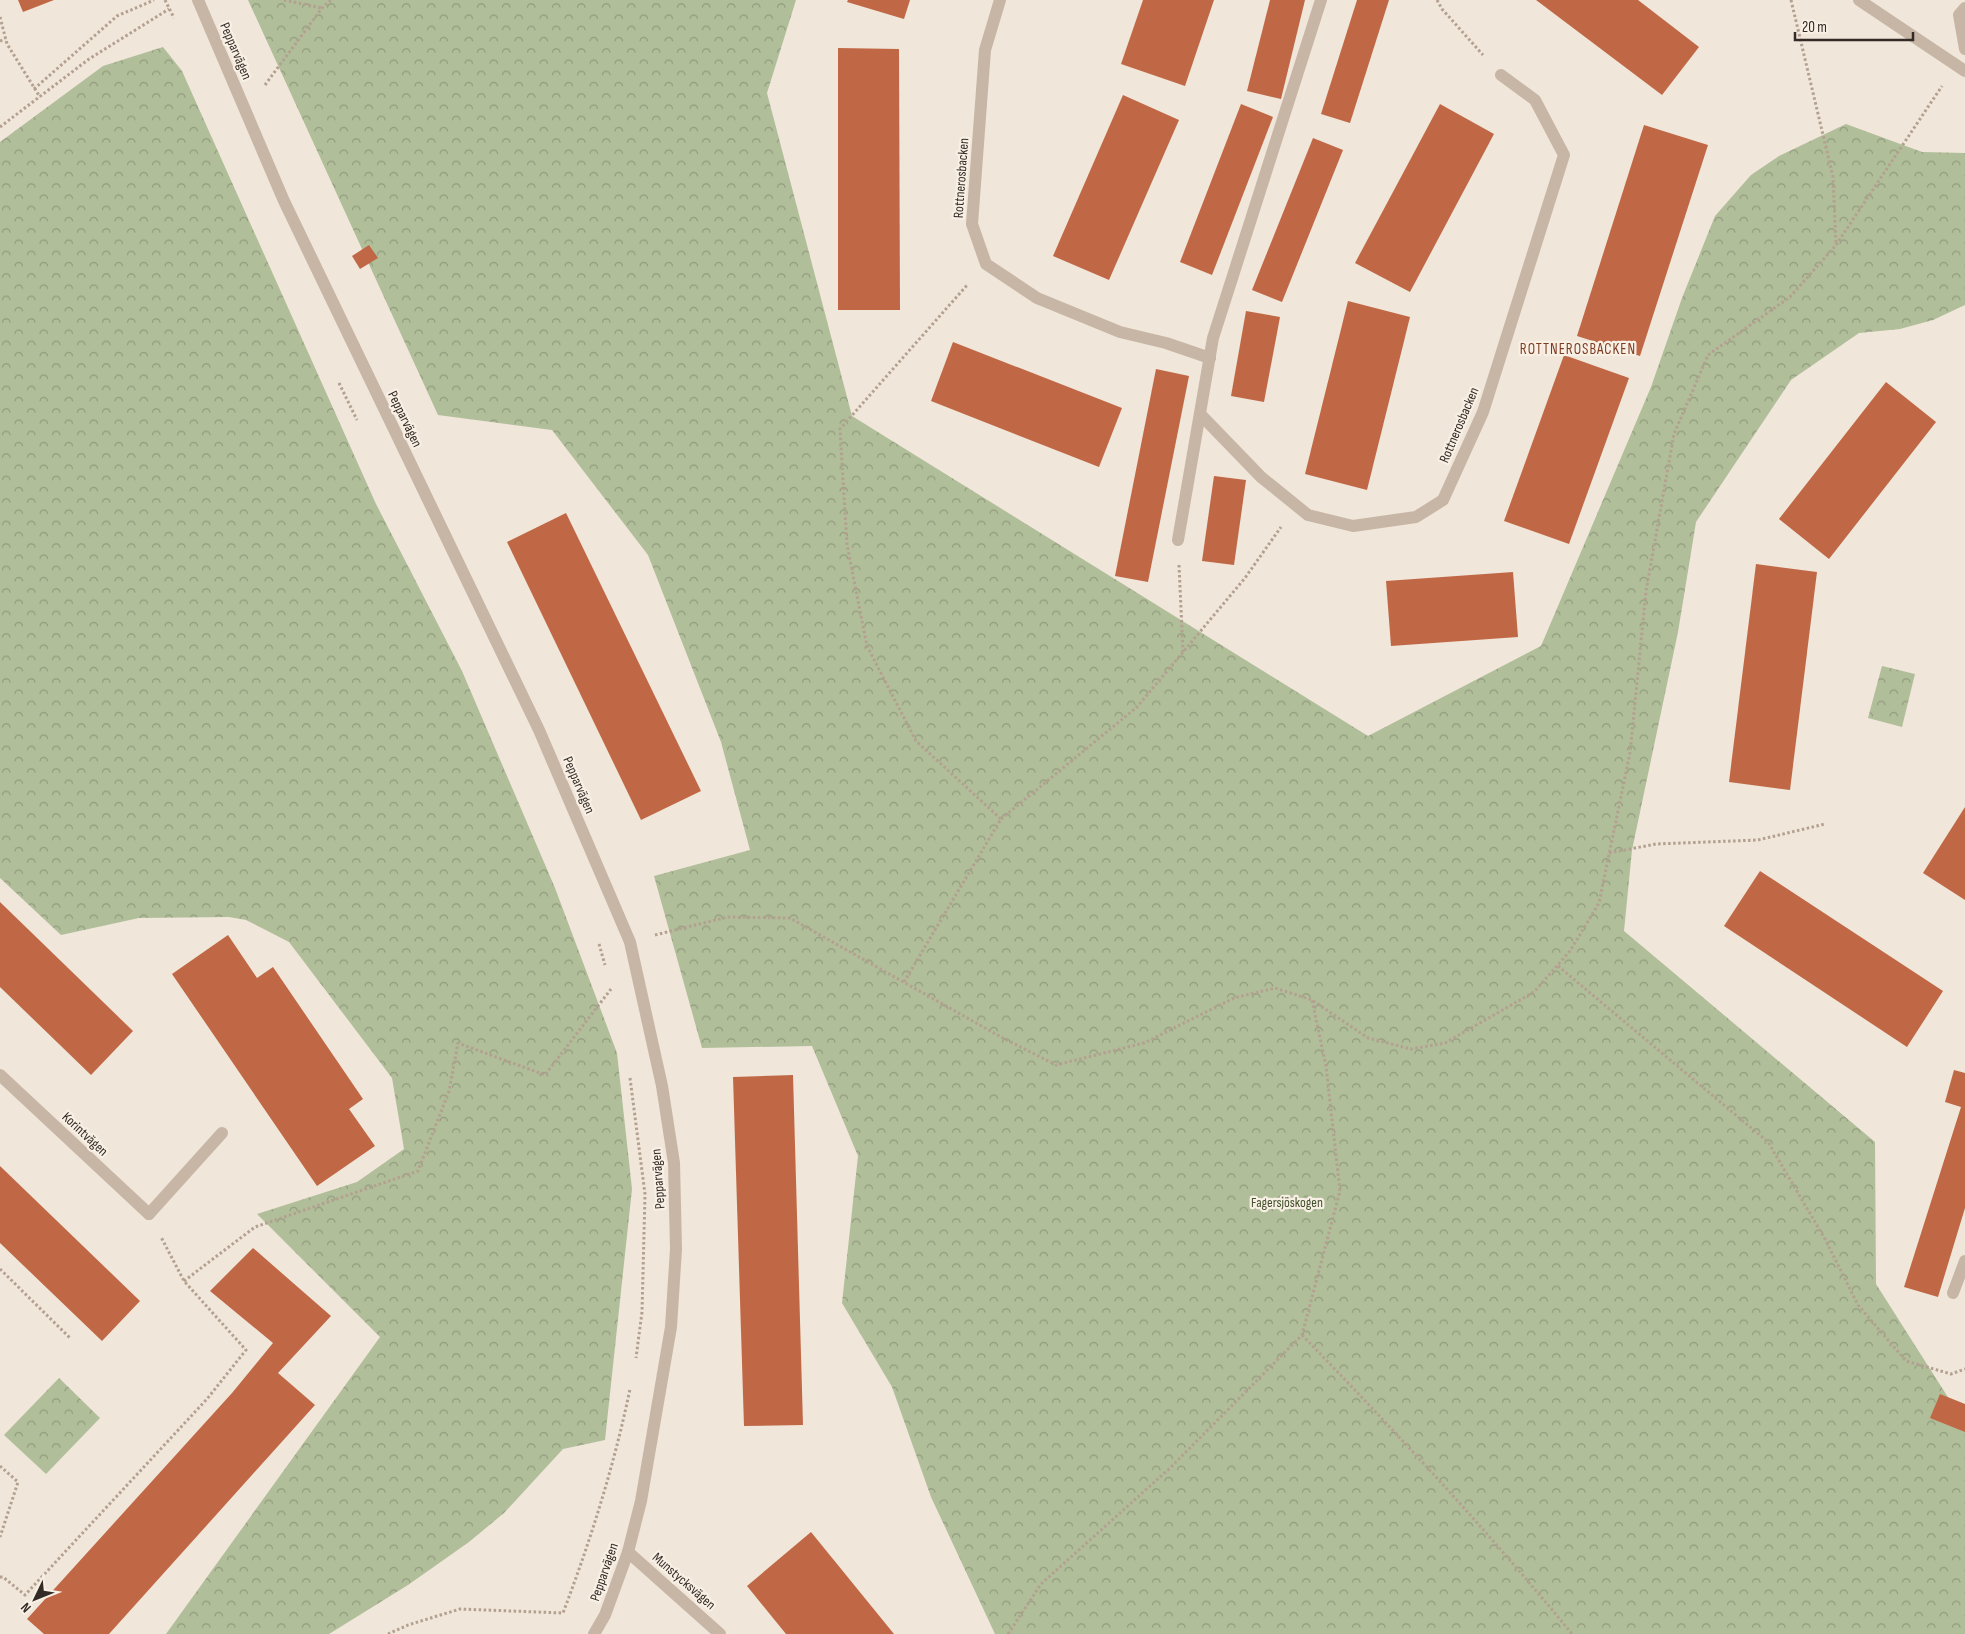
<svg xmlns="http://www.w3.org/2000/svg" width="1965" height="1634" viewBox="0 0 1965 1634" font-family="'Sofia Sans Condensed',sans-serif">
<style>
.forest{fill:url(#forest-crowns)}
.building{fill:#c06846}
.lines{fill:none;stroke-linecap:round;stroke-linejoin:round}
.path{stroke:#b3a090;stroke-width:3;stroke-dasharray:2.5 2.5;stroke-linecap:butt}
.service{stroke:#c7b6a6;stroke-width:12}
.minor{stroke:#c7b6a6;stroke-width:12}
.labels{text-anchor:middle;dominant-baseline:central;stroke-width:4.5;stroke-linejoin:round;paint-order:stroke}
.street-label{font-size:14px;fill:#342b26;stroke:#f8f0e5}
.park-label{font-size:14px;fill:#42512b;stroke:#f8f0e5}
.neighbourhood-label{font-size:15px;letter-spacing:1px;fill:#7f3c23;stroke:#f8f0e5}
</style>
<defs>
<pattern id="forest-crowns" width="20" height="18" patternUnits="userSpaceOnUse" patternTransform="scale(1.25)"><rect width="20" height="18" fill="#b1be9a"/><path d="M2 6a3 3 0 1 1 6 0M12 15a3 3 0 1 1 6 0" fill="none" stroke="#919b7d"/></pattern>
</defs>
<rect width="100%" height="100%" fill="#f0e6d9"/>
<g class="forest">
<polygon points="248,0 796,0 767,93 852,416 1368,736 1541,646 1651,387 1682,298 1715,216 1751,175 1779,156 1846,124 1922,152 1965,153 1965,305 1933,320 1900,329 1859,333 1791,380 1696,522 1678,632 1632,850 1624,931 1875,1142 1876,1284 1965,1424 1965,1634 995,1634 931,1497 892,1387 842,1303 858,1156 812,1046 702,1048 654,876 750,850 721,742 648,555 552,430 438,415"/>
<polygon points="163,47 182,71 376,504 462,671 555,888 617,1053 632,1189 605,1440 563,1449 504,1513 469,1542 408,1585 329,1634 166,1634 380,1337 257,1214 357,1182 404,1149 392,1078 289,942 246,920 229,917 139,918 61,935 0,878 0,142 103,66"/>
<polygon points="1882,666 1915,674 1902,727 1868,718"/>
<polygon points="59,1378 100,1418 46,1474 4,1435"/>
</g>
<g class="building">
<polygon points="18,0 54,0 23,12"/>
<polygon points="848,0 910,0 904,19 847,2"/>
<polygon points="1143,0 1214,0 1185,86 1121,64"/>
<polygon points="1270,0 1305,0 1281,99 1247,91"/>
<polygon points="1357,0 1389,0 1350,123 1321,114"/>
<polygon points="1536,0 1638,0 1699,47 1662,95"/>
<polygon points="838,48 899,49 900,310 838,310"/>
<polygon points="1123,95 1179,120 1109,280 1053,256"/>
<polygon points="1241,104 1273,117 1212,275 1180,262"/>
<polygon points="1440,104 1494,134 1410,292 1355,263"/>
<polygon points="1644,125 1708,145 1640,356 1577,336"/>
<polygon points="1313,138 1343,150 1282,302 1252,290"/>
<polygon points="369,245 378,258 360,269 352,256"/>
<polygon points="1348,301 1410,317 1367,490 1305,474"/>
<polygon points="1246,311 1280,317 1264,402 1231,396"/>
<polygon points="953,342 1122,408 1099,467 931,401"/>
<polygon points="1564,355 1629,378 1569,544 1504,521"/>
<polygon points="1156,369 1189,376 1148,582 1115,576"/>
<polygon points="1886,382 1936,422 1829,559 1779,519"/>
<polygon points="1214,476 1246,480 1234,565 1202,561"/>
<polygon points="566,513 701,791 641,820 507,542"/>
<polygon points="1756,564 1817,572 1790,790 1729,782"/>
<polygon points="1513,572 1518,637 1391,646 1386,581"/>
<polygon points="1965,807 1965,900 1923,873"/>
<polygon points="1760,871 1943,991 1907,1047 1724,926"/>
<polygon points="0,902 133,1031 91,1075 0,987"/>
<polygon points="228,935 257,978 273,967 363,1099 349,1109 375,1146 317,1186 172,974"/>
<polygon points="1954,1070 1965,1073 1965,1208 1938,1297 1904,1287 1961,1107 1945,1102"/>
<polygon points="793,1075 803,1425 744,1426 733,1077"/>
<polygon points="0,1166 140,1301 102,1341 0,1243"/>
<polygon points="253,1248 331,1316 278,1373 315,1405 109,1634 44,1634 27,1619 232,1393 273,1343 210,1291"/>
<polygon points="1940,1394 1965,1404 1965,1432 1930,1418"/>
<polygon points="811,1532 894,1634 786,1634 747,1586"/>
</g>
<g class="lines">
<g class="path">
<polyline points="165,0 174,18"/>
<polyline points="284,0 322,8"/>
<polyline points="1437,0 1442,9 1483,55"/>
<polyline points="1791,0 1833,177 1836,245 1942,86"/>
<polyline points="0,17 7,44 40,97"/>
<polyline points="0,41 5,39"/>
<polyline points="265,85 322,8 331,0"/>
<polyline points="34,89 117,16 154,0"/>
<polyline points="0,127 89,59 169,9"/>
<polyline points="339,383 357,420"/>
<polyline points="1179,565 1183,652"/>
<polyline points="1001,819 1137,707 1245,578 1281,527"/>
<polyline points="1609,853 1656,844 1758,840 1825,824"/>
<polyline points="655,935 728,917 790,918 1001,1037 1056,1065 1144,1043 1234,998 1275,988 1312,1000 1368,1038 1411,1049 1445,1043 1534,992 1570,951 1599,903 1630,753 1646,591 1674,434 1708,355 1790,297 1836,245"/>
<polyline points="599,944 605,965"/>
<polyline points="1558,966 1768,1142 1825,1239 1858,1305 1906,1361 1951,1374 1965,1369"/>
<polyline points="904,982 1001,819 916,741 867,646 847,545 840,429 968,284"/>
<polyline points="630,1078 645,1194 642,1312 636,1358"/>
<polyline points="0,1269 70,1338"/>
<polyline points="184,1281 255,1227 418,1171 449,1091 458,1043 545,1075 611,989"/>
<path d="M1302,1335C1396,1432 1487,1530 1572,1634"/>
<polyline points="0,1466 18,1482 0,1537"/>
<polyline points="0,1577 3,1577 25,1595 207,1399 246,1350 184,1281 161,1237"/>
<path d="M388,1634L408,1625L460,1609L563,1613C591,1539 614,1466 630,1389"/>
<polyline points="1008,1634 1041,1584 1170,1468 1302,1335 1340,1191 1326,1066 1312,1000"/>
</g>
<g class="service">
<polyline points="1000,0 985,50 972,224 986,264 1037,298 1120,332 1166,343 1210,358"/>
<polyline points="1200,414 1261,477 1308,515 1353,526 1416,517 1443,500 1483,412 1564,155 1535,100 1501,75"/>
<polyline points="1178,540 1213,338 1321,0"/>
<polyline points="149,1214 222,1133"/>
</g>
<g class="minor">
<polyline points="198,0 284,201 539,730 630,942 662,1086 674,1163 676,1249 671,1327 641,1501 628,1552 605,1615 594,1634"/>
<polyline points="1859,0 1965,71"/>
<polyline points="1965,8 1959,15 1965,49"/>
<polyline points="0,1075 149,1214"/>
<polyline points="1953,1293 1965,1261"/>
<polyline points="628,1552 720,1634"/>
</g>
</g>
<g class="labels">
<g class="street-label">
<text transform="translate(236 51) rotate(67)">Pepparvägen</text>
<text transform="translate(961 178) rotate(-86)">Rottnerosbacken</text>
<text transform="translate(405 419) rotate(64)">Pepparvägen</text>
<text transform="translate(1459 425) rotate(-67)">Rottnerosbacken</text>
<text transform="translate(579 785) rotate(67)">Pepparvägen</text>
<text transform="translate(85 1134) rotate(43)">Korintvägen</text>
<text transform="translate(658 1179) rotate(-94)">Pepparvägen</text>
<text transform="translate(604 1572) rotate(-71)">Pepparvägen</text>
<text transform="translate(684 1581) rotate(41)">Munstycksvägen</text>
</g>
<g class="park-label">
<text x="1287" y="1202">Fagersjöskogen</text>
</g>
<g class="neighbourhood-label">
<text x="1578" y="349">ROTTNEROSBACKEN</text>
</g>
</g>
<g transform="translate(35 1599) rotate(227)" stroke="#f8f0e5" stroke-width="4" paint-order="stroke">
<path d="M0-4L9 19L0 12L-9 19Z" fill="#342b26"/>
<text y="-8" font-size="14" font-weight="bold" text-anchor="middle" fill="#342b26">N</text>
</g>
<path d="M1795 32v8h118v-8" fill="none" stroke="#342b26" stroke-width="2.5"/>
<text x="1802" y="32" font-size="15" fill="#342b26" stroke="#f8f0e5" stroke-width="4" paint-order="stroke">20 m</text>
</svg>
